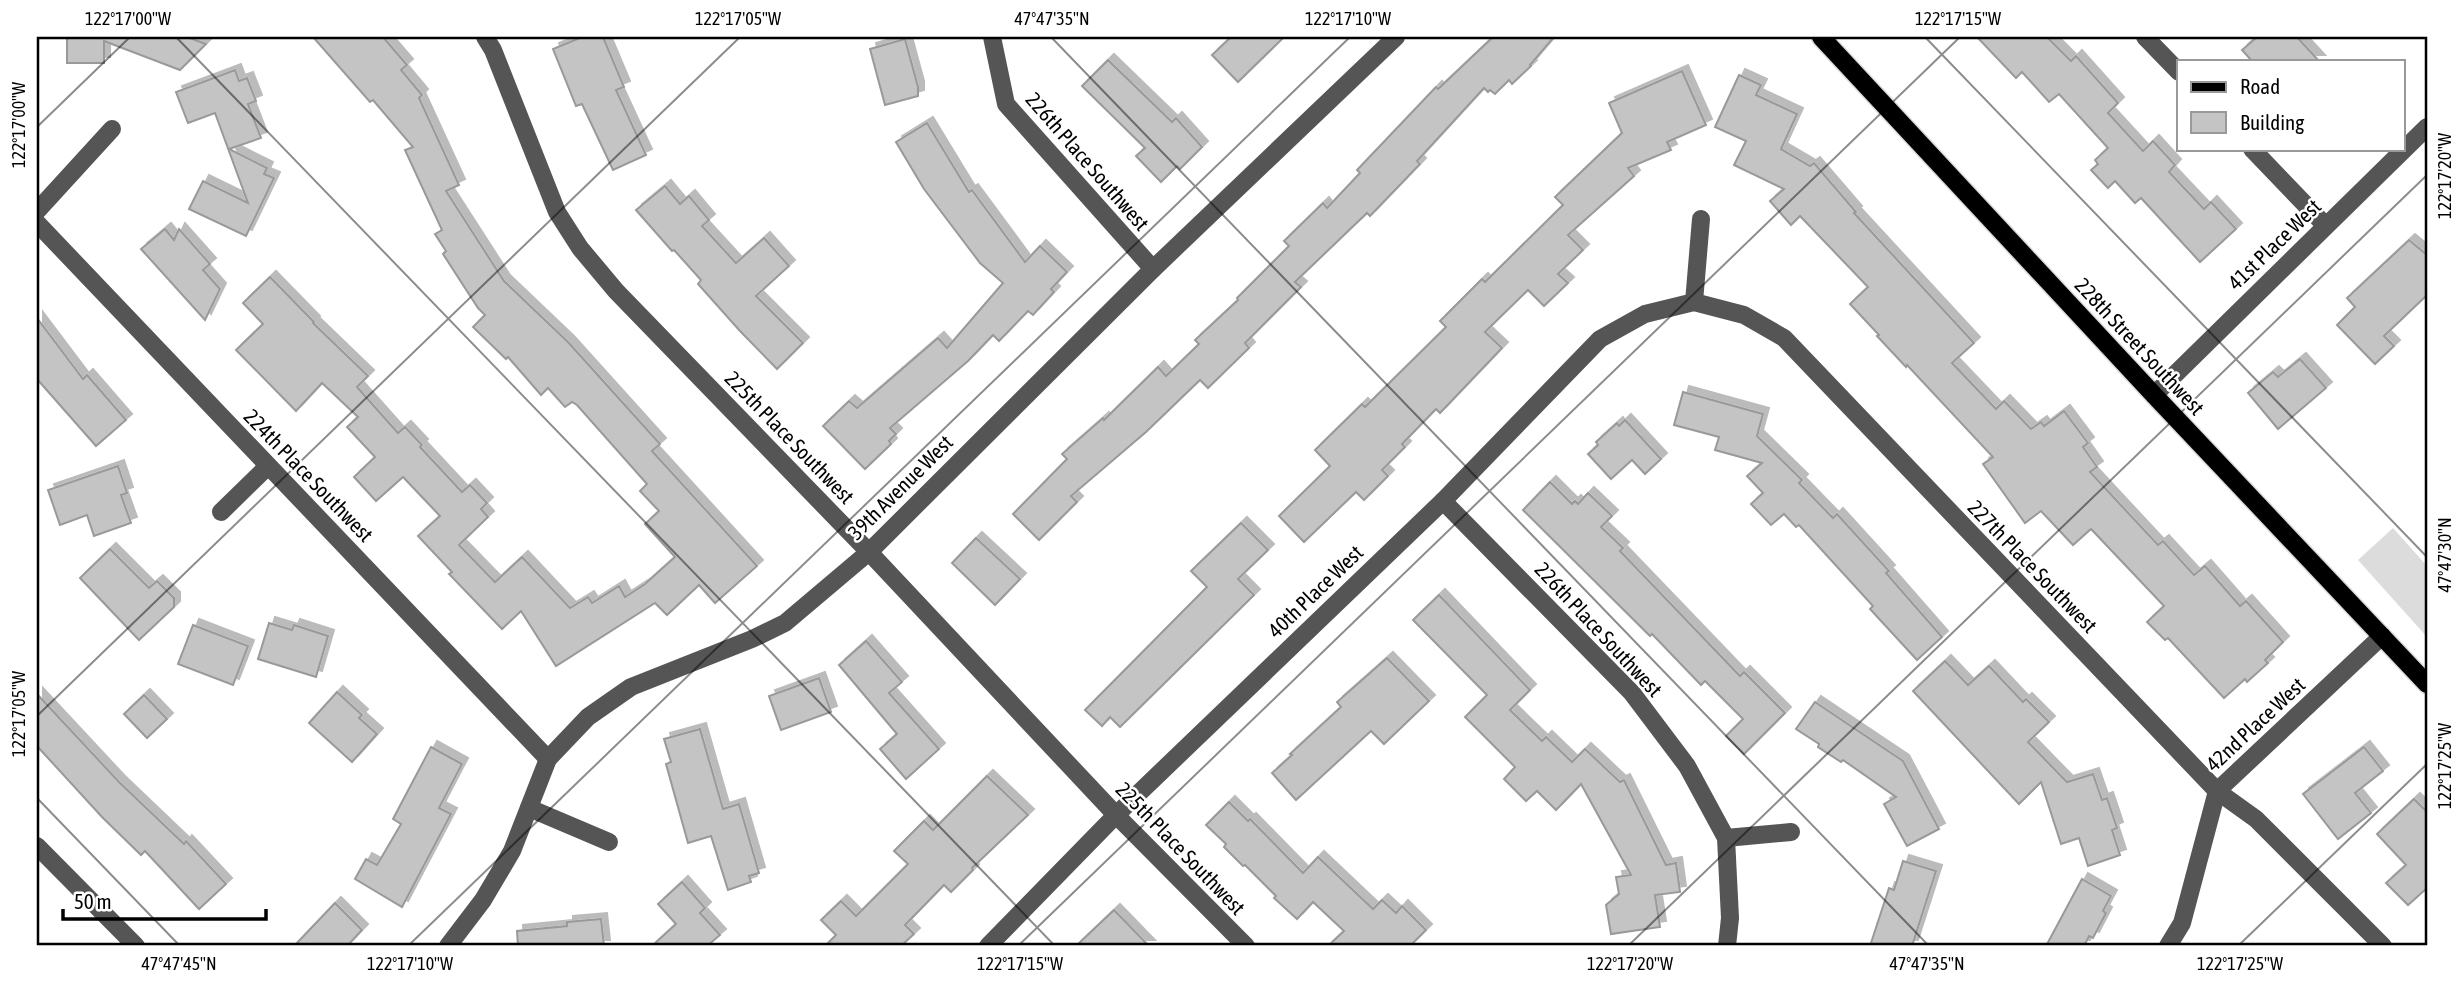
<svg xmlns="http://www.w3.org/2000/svg" width="2464" height="983" viewBox="0 0 2464 983" font-family="'Asap Condensed',sans-serif">
<style>
.green{fill:#dcdcdc}
.building{fill:#c4c4c4;stroke:#999;stroke-width:2;filter:url(#shadow)}
.lines{fill:none;stroke-linecap:round;stroke-linejoin:round}
.major-casing{stroke:#dbdbdb;stroke-width:21}
.minor{stroke:#555;stroke-width:18}
.major{stroke:#000;stroke-width:18}
.ticks{fill:none;stroke:#000;stroke-width:2;stroke-opacity:0.45}
.labels{text-anchor:middle;dominant-baseline:central;stroke-width:5;stroke-linejoin:round;paint-order:stroke}
.street-label{font-size:21px;fill:#000;stroke:#fff}
.neatline{fill:none;stroke:#000;stroke-width:2.5}
.ticks-label{font-size:18px;text-anchor:middle;fill:#000}
</style>
<defs>
<filter id="shadow"><feDropShadow dx="6" dy="-6" stdDeviation="0" flood-color="#0004"/></filter>
</defs>
<rect width="100%" height="100%" fill="#fff"/>
<polygon class="green" points="2393,528 2427,566 2427,637 2358,560"/>
<g class="building">
<polygon points="67,37 187,37 206,44 180,70 104,41 104,63 67,63"/>
<polygon points="313,37 383,37 407,65 401,70 422,95 419,98 459,185 446,191 504,281 568,342 660,444 652,451 757,566 715,603 699,585 667,615 655,603 556,666 521,611 502,629 449,574 452,572 418,536 440,516 403,477 376,501 354,477 375,457 347,427 358,417 322,383 296,411 236,350 263,324 243,303 270,277 314,322 313,323 368,376 357,387 398,433 405,427 422,445 420,447 462,492 470,485 487,503 481,509 488,517 459,545 495,582 522,557 570,608 588,597 592,603 619,586 625,597 645,584 675,557 645,524 659,511 640,491 647,484 577,405 572,402 565,407 548,388 541,395 508,357 506,359 473,327 485,315 478,308 443,254 446,251 435,234 442,230 405,150 413,147 373,100 370,102"/>
<polygon points="582,37 603,37 624,87 616,90 646,155 613,170 582,104 576,106 553,49"/>
<polygon points="1231,37 1284,37 1238,82 1212,55"/>
<polygon points="1493,37 1554,37 1530,65 1531,66 1512,84 1509,80 1495,94 1490,90 1488,92 1484,88 1417,161 1420,164 1370,216 1367,213 1295,282 1301,287 1245,343 1249,348 1208,388 1200,380 1146,432 1071,496 1077,502 1039,540 1013,514 1067,459 1062,454 1103,418 1104,420 1158,367 1166,376 1199,344 1195,340 1238,300 1237,298 1289,246 1284,241 1323,203 1327,208 1360,173 1357,170 1436,87 1438,89"/>
<polygon points="1977,37 2047,37 2071,61 2076,56 2118,103 2108,113 2143,151 2153,141 2175,165 2169,172 2204,209 2211,202 2236,229 2200,262 2141,198 2135,203 2115,181 2108,188 2091,170 2098,164 2095,160 2108,148 2059,94 2049,102 2022,72 2016,78"/>
<polygon points="2257,37 2297,37 2319,61 2252,61 2242,50"/>
<polygon points="905,39 918,87 918,96 885,105 870,49"/>
<polygon points="1108,60 1172,122 1176,118 1202,147 1180,169 1177,166 1161,182 1136,156 1145,148 1082,86"/>
<polygon points="235,70 239,81 247,78 256,101 248,104 261,138 229,149 267,168 264,174 274,178 246,236 189,209 203,181 248,203 215,113 188,123 176,92"/>
<polygon points="1682,71 1706,125 1667,142 1671,150 1628,168 1634,176 1568,235 1583,250 1558,274 1568,283 1544,306 1528,290 1485,332 1502,348 1440,413 1436,409 1402,444 1405,447 1382,470 1388,476 1364,500 1356,492 1304,542 1279,516 1330,466 1315,450 1362,404 1365,407 1446,327 1440,321 1482,279 1485,282 1563,205 1555,197 1622,133 1609,103"/>
<polygon points="1739,75 1761,85 1756,95 1797,114 1781,149 1810,166 1814,163 1856,212 1854,213 1974,343 1952,363 1996,409 2004,401 2031,429 2041,422 2044,426 2064,411 2088,443 2083,447 2097,467 2090,472 2158,545 2163,541 2194,575 2205,566 2240,606 2246,601 2283,642 2265,660 2268,663 2247,682 2245,679 2224,698 2168,638 2165,640 2147,622 2164,606 2091,529 2073,545 2041,511 2025,523 1983,464 1993,457 1907,365 1906,367 1877,336 1879,335 1850,304 1868,287 1800,216 1791,225 1770,201 1784,189 1734,165 1746,141 1715,127"/>
<polygon points="927,123 969,192 972,190 1025,262 1040,246 1067,272 1051,289 1054,292 1033,315 1028,311 999,341 993,335 968,361 890,428 896,434 889,441 891,444 865,469 823,426 849,401 857,408 938,338 947,348 1003,283 980,263 924,189 896,142"/>
<polygon points="665,186 680,204 689,196 709,220 702,226 736,263 764,238 789,266 756,296 803,343 777,369 740,331 698,284 701,280 674,250 672,251 636,210"/>
<polygon points="165,229 174,240 179,229 210,264 203,270 220,289 205,320 141,249"/>
<polygon points="2409,240 2427,255 2427,295 2384,336 2394,346 2375,364 2337,325 2355,307 2347,298"/>
<polygon points="37,318 83,379 87,375 126,420 96,446 37,379"/>
<polygon points="2300,359 2326,388 2278,429 2248,393 2273,372 2278,377"/>
<polygon points="1683,392 1763,414 1757,436 1802,480 1799,483 1833,518 1837,514 1889,571 1886,573 1942,637 1917,660 1870,609 1873,606 1799,525 1796,527 1784,514 1771,525 1751,504 1763,493 1747,476 1762,463 1715,450 1719,437 1674,425"/>
<polygon points="1625,420 1661,459 1645,474 1632,460 1611,479 1588,454 1598,445 1596,442 1617,423 1619,426"/>
<polygon points="118,466 127,493 121,495 131,523 94,536 87,515 60,525 48,490"/>
<polygon points="1550,482 1572,504 1575,501 1578,504 1588,493 1612,516 1601,527 1623,548 1620,551 1740,676 1744,672 1785,713 1744,754 1726,736 1743,719 1705,681 1701,685 1652,634 1650,636 1523,510"/>
<polygon points="1241,523 1268,550 1238,579 1254,595 1120,727 1110,717 1102,726 1085,710 1207,587 1191,571"/>
<polygon points="976,538 1020,579 995,605 952,563"/>
<polygon points="110,549 149,588 157,581 174,598 174,607 139,640 80,578"/>
<polygon points="1439,595 1530,690 1510,710 1542,741 1546,737 1572,762 1585,749 1620,782 1624,780 1666,865 1676,863 1680,892 1655,895 1660,927 1611,934 1606,905 1619,894 1616,877 1631,875 1581,784 1556,810 1537,791 1526,801 1504,779 1515,767 1465,717 1487,695 1413,620"/>
<polygon points="269,623 292,630 294,625 328,636 316,677 258,659"/>
<polygon points="193,625 248,646 233,685 178,664"/>
<polygon points="866,641 902,682 889,693 939,749 906,779 880,749 897,734 839,665"/>
<polygon points="1387,658 1429,701 1384,744 1371,731 1296,800 1272,773 1292,755 1290,754 1341,707 1337,702"/>
<polygon points="1945,661 1968,685 1989,666 2023,702 2026,699 2049,722 2028,742 2067,782 2093,774 2102,800 2107,798 2117,828 2112,830 2120,855 2088,866 2079,838 2061,844 2041,782 2019,804 1913,691"/>
<polygon points="819,678 831,712 781,730 769,696"/>
<polygon points="337,692 362,715 359,718 377,734 352,762 309,723"/>
<polygon points="37,694 119,782 184,844 186,841 226,884 199,909 145,851 141,855 102,817 37,746"/>
<polygon points="144,695 167,719 147,738 124,714"/>
<polygon points="1815,702 1903,761 1939,829 1907,846 1884,804 1896,797 1843,760 1841,762 1818,747 1819,744 1796,729"/>
<polygon points="700,729 723,809 739,804 759,873 749,876 751,882 728,890 711,836 688,843 666,764 671,762 664,739"/>
<polygon points="431,747 462,764 439,808 451,814 402,907 355,879 366,859 377,865 401,824 393,819"/>
<polygon points="2364,747 2383,771 2355,793 2371,813 2338,839 2303,794"/>
<polygon points="987,776 1028,815 972,868 973,870 951,892 944,885 905,925 914,934 901,946 825,946 836,935 821,920 841,901 856,916 908,864 894,851 924,821 933,830"/>
<polygon points="2414,799 2427,812 2427,888 2408,905 2386,883 2406,865 2377,834"/>
<polygon points="1229,802 1248,821 1250,819 1303,873 1318,857 1373,909 1382,900 1396,913 1402,906 1426,930 1410,946 1328,946 1344,931 1313,902 1297,919 1274,898 1276,896 1245,865 1243,866 1224,847 1226,844 1206,825"/>
<polygon points="1903,861 1936,871 1912,946 1870,946 1889,888 1894,890"/>
<polygon points="2082,879 2111,896 2103,911 2106,913 2093,938 2089,936 2084,946 2046,946"/>
<polygon points="682,882 705,908 700,913 720,935 707,946 652,946 676,924 658,904"/>
<polygon points="335,903 362,930 347,946 294,946"/>
<polygon points="1114,910 1149,946 1076,946"/>
<polygon points="601,919 604,946 518,946 517,931 567,926 567,922"/>
</g>
<g class="lines">
<defs>
<polyline id="major" points="1821,37 2154,395 2427,684"/>
</defs>
<use href="#major" class="major-casing"/>
<g class="minor">
<polyline points="485,37 493,50 557,212 580,248 616,291 869,552 1116,815 1246,946"/>
<polyline points="992,37 1006,104 1153,269"/>
<polyline points="2145,37 2179,72"/>
<polyline points="2252,149 2325,225"/>
<polyline points="37,211 112,129"/>
<polyline points="1701,219 1694,302 1744,315 1784,338 2217,791 2256,819 2383,946"/>
<polyline points="37,223 548,759"/>
<polyline points="2154,395 2427,127"/>
<polyline points="1443,501 1632,693 1687,766 1726,838 1730,918 1727,946"/>
<polyline points="221,512 268,466"/>
<polyline points="529,808 609,842"/>
<polyline points="1726,838 1791,832"/>
<polyline points="37,846 136,946"/>
<polyline points="448,946 483,900 512,851 548,759 588,717 631,687 752,639 785,623 869,552 1153,269 1396,37"/>
<polyline points="988,946 1116,815 1443,501 1600,339 1645,314 1694,302"/>
<polyline points="2168,946 2182,923 2217,791 2382,636"/>
</g>
<use href="#major" class="major"/>
</g>
<path class="ticks" d="M176,37L1055,946M1051,37L1929,946M1925,37L2427,557M37,127L130,37M37,716L740,37M37,798L180,946M408,946L1350,37M1018,946L1960,37M1628,946L2427,175M2238,946L2427,764"/>
<g class="labels">
<g class="street-label">
<text transform="translate(1088 161) rotate(49)">226th Place Southwest</text>
<text transform="translate(2274 244) rotate(-44)">41st Place West</text>
<text transform="translate(2140 346) rotate(47)">228th Street Southwest</text>
<text transform="translate(790 437) rotate(46)">225th Place Southwest</text>
<text transform="translate(309 475) rotate(46)">224th Place Southwest</text>
<text transform="translate(900 487) rotate(-45)">39th Avenue West</text>
<text transform="translate(2033 566) rotate(46)">227th Place Southwest</text>
<text transform="translate(1315 591) rotate(-44)">40th Place West</text>
<text transform="translate(1599 629) rotate(47)">226th Place Southwest</text>
<text transform="translate(2255 724) rotate(-43)">42nd Place West</text>
<text transform="translate(1181 848) rotate(46)">225th Place Southwest</text>
</g>
</g>
<rect width="2464" height="983" fill="none" stroke="#ffffff" stroke-width="77"/>
<rect x="2177" y="60" width="228" height="91" fill="#ffffff" stroke="#999999" stroke-width="2"/>
<rect x="2191" y="82" width="35" height="10" fill="#000000" stroke="#999999" stroke-width="2"/>
<text x="2240" y="94" font-size="21" fill="#000000">Road</text>
<rect x="2191" y="112" width="35" height="21" fill="#c4c4c4" stroke="#999999" stroke-width="2"/>
<text x="2240" y="130" font-size="21" fill="#000000">Building</text>
<path d="M63 909v10h203v-10" fill="none" stroke="#000000" stroke-width="3.5"/>
<text x="74" y="909" font-size="21" fill="#000000" stroke="#ffffff" stroke-width="5" paint-order="stroke">50 m</text>
<rect x="38" y="38" width="2388" height="906" class="neatline"/>
<g class="ticks-label">
<text x="128" y="25">122°17'00"W</text>
<text x="738" y="25">122°17'05"W</text>
<text x="1052" y="25">47°47'35"N</text>
<text x="1348" y="25">122°17'10"W</text>
<text x="1958" y="25">122°17'15"W</text>
<text transform="translate(19 125) rotate(-90)" y="6">122°17'00"W</text>
<text transform="translate(2445 176) rotate(-90)" y="6">122°17'20"W</text>
<text transform="translate(2445 555) rotate(-90)" y="6">47°47'30"N</text>
<text transform="translate(19 714) rotate(-90)" y="6">122°17'05"W</text>
<text transform="translate(2445 766) rotate(-90)" y="6">122°17'25"W</text>
<text x="179" y="970">47°47'45"N</text>
<text x="410" y="970">122°17'10"W</text>
<text x="1020" y="970">122°17'15"W</text>
<text x="1630" y="970">122°17'20"W</text>
<text x="1927" y="970">47°47'35"N</text>
<text x="2240" y="970">122°17'25"W</text>
</g>
</svg>
